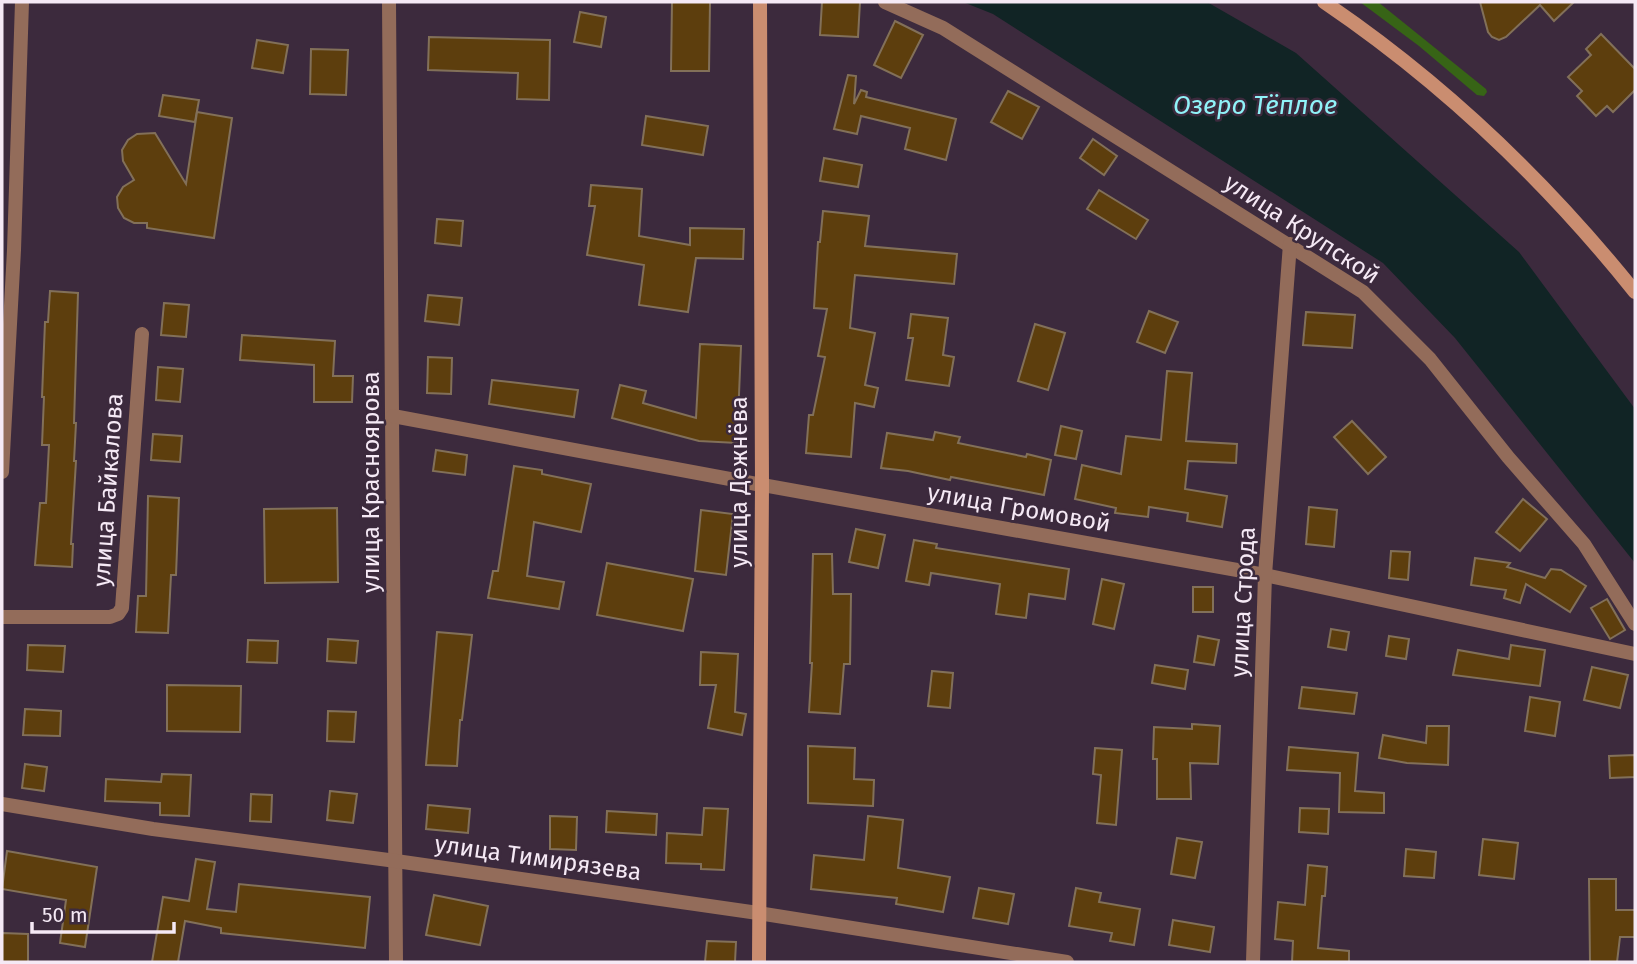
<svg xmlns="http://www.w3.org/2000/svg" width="1637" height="964" viewBox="0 0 1637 964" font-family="'Fira Sans',sans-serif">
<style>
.green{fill:#376416}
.water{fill:#112425}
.building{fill:#5d3e0d;stroke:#827059;stroke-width:2}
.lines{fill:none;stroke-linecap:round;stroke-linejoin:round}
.minor{stroke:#936c5a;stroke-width:14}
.tertiary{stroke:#936c5a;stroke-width:14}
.secondary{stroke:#ca8d70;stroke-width:14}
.labels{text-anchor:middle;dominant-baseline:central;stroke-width:5;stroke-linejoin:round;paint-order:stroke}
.street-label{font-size:24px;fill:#f5e9f5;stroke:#3c2a3d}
.water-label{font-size:26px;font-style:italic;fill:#90f2f8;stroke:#3c2a3d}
</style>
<rect width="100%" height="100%" fill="#3c2a3d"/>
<polygon class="green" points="1360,2 1378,2 1486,89 1487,92 1484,96 1477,95 1419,46"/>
<polygon class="water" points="963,2 1207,2 1296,53 1519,252 1635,409 1635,563 1455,338 1383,263 993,14"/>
<g class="building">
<polygon points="672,2 710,2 709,71 671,71"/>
<polygon points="822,2 860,2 858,37 820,35"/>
<polygon points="1480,2 1574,2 1554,21 1540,5 1506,37 1499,40 1492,37 1488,32"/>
<polygon points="580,12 606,17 601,47 574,42"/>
<polygon points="895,21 923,35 901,78 874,65"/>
<polygon points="1601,34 1635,69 1635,90 1613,112 1607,106 1596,116 1577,96 1582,91 1568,77 1591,55 1586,49"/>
<polygon points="429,37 550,40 549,100 517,99 518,73 428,70"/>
<polygon points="257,40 288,45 283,73 252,68"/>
<polygon points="311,49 348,50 346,95 310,94"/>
<polygon points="848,75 856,76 854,104 861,90 867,92 866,97 956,119 946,160 905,149 910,128 861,116 857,134 834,129"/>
<polygon points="1008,91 1039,107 1022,139 991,122"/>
<polygon points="163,95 199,100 195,122 159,116"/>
<polygon points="197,112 232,118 214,238 147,228 147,223 134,223 124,218 118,208 117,197 123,187 134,180 123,161 122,150 128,140 137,134 155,133 186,184"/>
<polygon points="646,116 708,126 703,155 642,145"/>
<polygon points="1093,139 1117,156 1104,175 1080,158"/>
<polygon points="824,158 862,165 858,187 820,181"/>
<polygon points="591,185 642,189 639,236 690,245 690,228 744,229 743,259 696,258 688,312 639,305 644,265 587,255 595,206 589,206"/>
<polygon points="1099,190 1148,220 1136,239 1087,209"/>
<polygon points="823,211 869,216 865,246 957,254 954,284 855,275 850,328 875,333 865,385 878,388 874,407 855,403 851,457 806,453 809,415 813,415 825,357 818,356 827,309 814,308 818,242 820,242"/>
<polygon points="437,219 463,221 461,246 435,243"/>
<polygon points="50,291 78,293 74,423 76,423 74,461 76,461 71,544 73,544 72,567 35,565 40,503 46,503 49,445 42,445 44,397 42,397 45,322 48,322"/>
<polygon points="428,295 462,298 459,325 425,321"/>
<polygon points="164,303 189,305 186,337 161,335"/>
<polygon points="1149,311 1178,322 1165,353 1137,342"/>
<polygon points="1306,312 1355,315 1352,348 1303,345"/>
<polygon points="911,314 948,318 943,355 954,357 949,386 906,380 913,338 908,338"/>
<polygon points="1035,324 1065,333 1048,390 1018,381"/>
<polygon points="242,335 335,341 333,376 353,376 352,402 314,402 314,365 240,360"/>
<polygon points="700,344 741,346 737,443 699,441 612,418 620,385 646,391 643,403 696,418"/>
<polygon points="428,357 452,358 451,394 427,393"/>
<polygon points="158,367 183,369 180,402 156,400"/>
<polygon points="1167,371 1192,373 1186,441 1237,444 1236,463 1188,461 1185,489 1227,496 1222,527 1187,521 1188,513 1149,507 1148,517 1115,513 1116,508 1075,499 1082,465 1121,474 1126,436 1161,440"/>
<polygon points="492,380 578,390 574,417 489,404"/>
<polygon points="1352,421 1386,457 1368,474 1334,437"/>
<polygon points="1061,426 1082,431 1076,459 1055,455"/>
<polygon points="935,432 960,437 958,443 1026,457 1027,454 1051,460 1044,495 951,477 950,480 908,471 881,468 887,433 933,440"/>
<polygon points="153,434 182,436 180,462 151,460"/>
<polygon points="436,450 467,455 465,475 433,471"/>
<polygon points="514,466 542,470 542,474 591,484 581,532 534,522 527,576 564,582 559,609 488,598 493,571 498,571"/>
<polygon points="148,496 179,498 176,575 171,575 168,633 136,632 138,596 146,596"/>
<polygon points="1523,499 1547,519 1520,551 1496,532"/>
<polygon points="1309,507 1337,510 1334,547 1306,544"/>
<polygon points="337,508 338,582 265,583 264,509"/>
<polygon points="701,510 733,514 726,575 695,571"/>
<polygon points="856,529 885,535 878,568 849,562"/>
<polygon points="914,540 937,544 936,548 1069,569 1065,599 1029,594 1026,618 996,614 1000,584 931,573 929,585 906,581"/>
<polygon points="1391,551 1410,552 1408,580 1389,578"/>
<polygon points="813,554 832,554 833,594 851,594 850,664 844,664 840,714 809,712 812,663 810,663"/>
<polygon points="1475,558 1510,563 1507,567 1545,578 1551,569 1561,570 1586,586 1570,612 1526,584 1520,603 1504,598 1506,590 1471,585"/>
<polygon points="607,563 693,579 683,631 597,615"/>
<polygon points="1102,579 1124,584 1114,629 1093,624"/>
<rect x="1193" y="587" width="20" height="25"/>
<polygon points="1607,599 1625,630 1610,639 1591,608"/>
<polygon points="1331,629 1349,632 1346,650 1328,647"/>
<polygon points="437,632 472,635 462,720 460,720 457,766 426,765"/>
<polygon points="1198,636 1219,640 1214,665 1194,662"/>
<polygon points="1389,636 1409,639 1406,659 1386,656"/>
<polygon points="328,639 358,641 356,663 327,661"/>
<polygon points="248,640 278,641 277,663 247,662"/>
<polygon points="28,645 65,646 63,672 27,670"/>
<polygon points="1511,645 1545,650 1540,686 1453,675 1458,650 1509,659"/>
<polygon points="701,652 738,654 735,712 746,714 742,735 708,728 716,685 700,685"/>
<polygon points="1155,665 1188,670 1185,689 1152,683"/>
<polygon points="1592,667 1628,675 1620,708 1584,700"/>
<polygon points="932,671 953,673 950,708 928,706"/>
<polygon points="167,685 241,686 240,732 167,731"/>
<polygon points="1302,687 1357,693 1354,714 1299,708"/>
<polygon points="1530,697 1560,702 1555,736 1525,731"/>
<polygon points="25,709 61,711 60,736 23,735"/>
<polygon points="328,711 356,712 354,742 327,741"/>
<polygon points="1192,724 1220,726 1218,764 1190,763 1191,799 1157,799 1157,759 1153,759 1154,727 1192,729"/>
<polygon points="1427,726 1449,726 1448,765 1407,763 1379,758 1383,735 1426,743"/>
<polygon points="808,746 855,748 854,779 874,780 873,806 808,803"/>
<polygon points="1289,747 1358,753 1355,791 1384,793 1384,813 1339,812 1340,773 1287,770"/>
<polygon points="1095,748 1122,750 1116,825 1097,823 1101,775 1093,774"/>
<polygon points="1635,755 1635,777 1610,778 1609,756"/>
<polygon points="25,764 47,767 44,791 22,788"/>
<polygon points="162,774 191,775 189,816 160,815 160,803 105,801 106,779 161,782"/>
<polygon points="330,791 357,794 353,823 327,820"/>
<polygon points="251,794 272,795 271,822 250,821"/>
<polygon points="428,805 470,809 468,833 426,829"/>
<polygon points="704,808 728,809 724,870 701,869 701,864 666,863 667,833 702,835"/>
<polygon points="1300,808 1329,809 1328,834 1299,832"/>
<polygon points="607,811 657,814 656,835 606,832"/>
<polygon points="550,816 577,817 576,850 550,849"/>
<polygon points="868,816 903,820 898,868 950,877 943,912 896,904 897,898 811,889 814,855 864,860"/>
<polygon points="1177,838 1202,842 1195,878 1171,874"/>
<polygon points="1483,839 1518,843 1514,879 1479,875"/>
<polygon points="1406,849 1436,852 1434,878 1404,876"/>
<polygon points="7,851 97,867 85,947 60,943 66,900 2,889"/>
<polygon points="196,859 215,862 207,909 236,912 239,884 370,897 365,948 221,933 221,928 185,921 178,962 152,962 163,897 189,901"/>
<polygon points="1308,865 1327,867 1325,896 1322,896 1318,948 1349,951 1349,962 1292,962 1293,941 1275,939 1278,902 1305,905"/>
<polygon points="1589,879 1616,879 1616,910 1635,910 1635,937 1620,937 1617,962 1590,962"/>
<polygon points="979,888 1014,894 1008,924 973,918"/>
<polygon points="1076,888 1101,893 1099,902 1140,909 1134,945 1110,941 1112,933 1069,926"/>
<polygon points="434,895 488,906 480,945 426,935"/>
<polygon points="1173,920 1214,927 1210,952 1169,945"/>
<polygon points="2,933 28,934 28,962 2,962"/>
<polygon points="707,941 736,942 735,962 705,962"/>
</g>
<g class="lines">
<g class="minor">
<polyline points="389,2 396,962"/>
<polyline points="885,2 943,28 1363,292 1430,359 1508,457 1584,544 1635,624"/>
<polyline points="393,416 762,485 1265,575 1635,654"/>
<polyline points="2,472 14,250 22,2"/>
<polyline points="2,617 110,617 118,614 122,608 142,334"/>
<polyline points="758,913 1067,962"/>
<polyline points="1253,962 1265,575 1290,244"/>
</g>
<polyline class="tertiary" points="2,804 153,829 396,861 758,913"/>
<g class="secondary">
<path d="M1324,2C1442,82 1546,181 1635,292"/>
<polyline points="759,962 762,485 760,2"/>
</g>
</g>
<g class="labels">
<g class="street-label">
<text transform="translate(1302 229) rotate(33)">улица Крупской</text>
<text transform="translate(371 482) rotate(-90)">улица Красноярова</text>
<text transform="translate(739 482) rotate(-90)">улица Дежнёва</text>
<text transform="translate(108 490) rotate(-86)">улица Байкалова</text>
<text transform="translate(1019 508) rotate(10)">улица Громовой</text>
<text transform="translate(1243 602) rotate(-87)">улица Строда</text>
<text transform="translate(538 858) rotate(8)">улица Тимирязева</text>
</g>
<g class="water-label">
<text x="1255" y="105">Озеро Тёплое</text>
</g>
</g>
<rect width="1637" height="964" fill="none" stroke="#f5e9f5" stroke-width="7"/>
<path d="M32 922v10h142v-10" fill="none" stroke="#f5e9f5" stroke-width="3.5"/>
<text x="42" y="922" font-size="21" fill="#f5e9f5" stroke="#3c2a3d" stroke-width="5" paint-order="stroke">50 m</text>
</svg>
